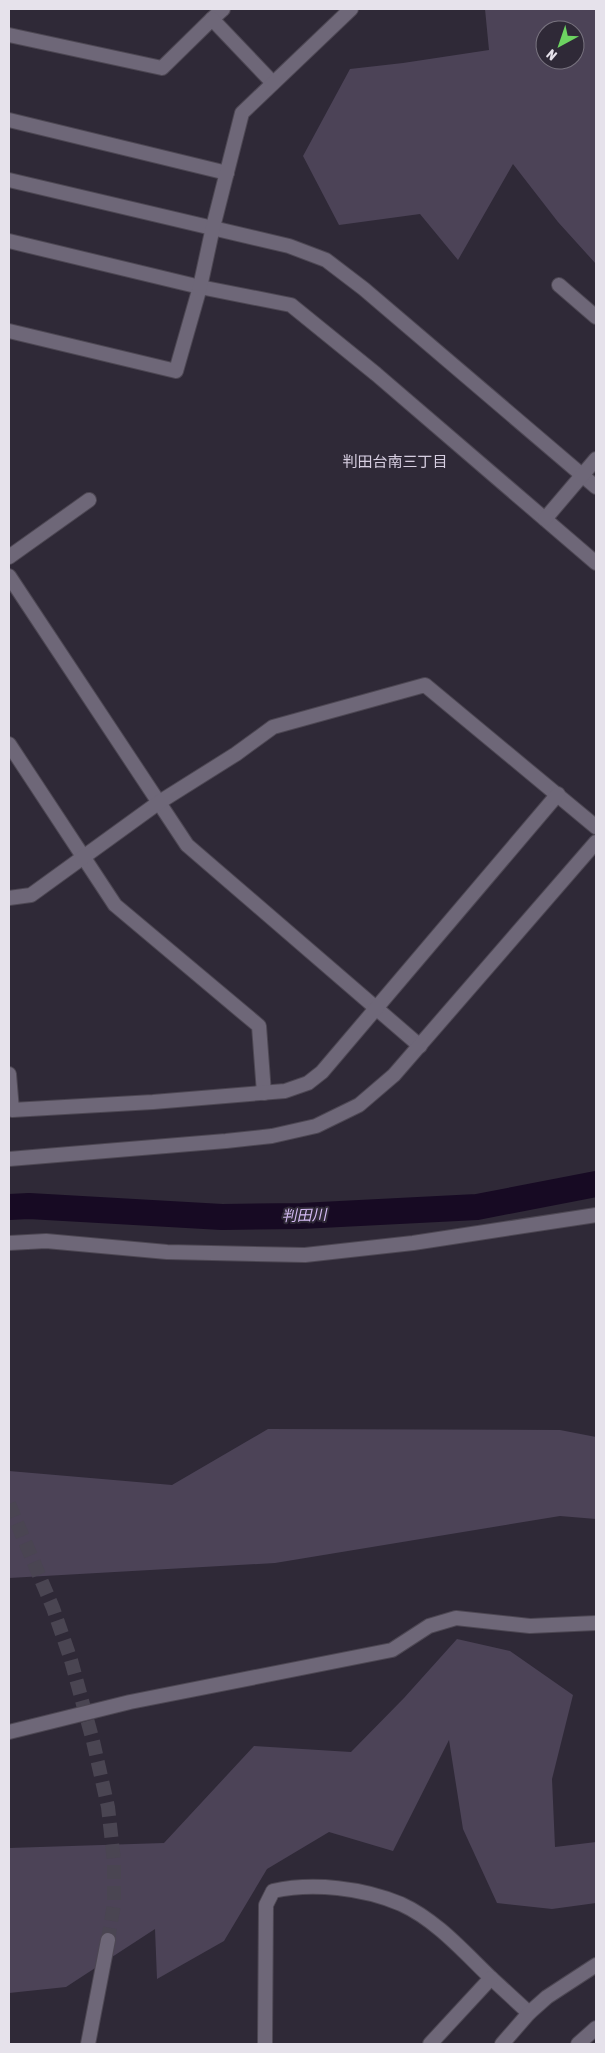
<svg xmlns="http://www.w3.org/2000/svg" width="605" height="2053" viewBox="0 0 605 2053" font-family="'Asap Condensed','Noto Sans JP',sans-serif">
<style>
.green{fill:#4c4357;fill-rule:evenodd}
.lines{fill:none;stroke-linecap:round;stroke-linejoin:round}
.river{stroke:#170a23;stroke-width:26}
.tertiary-tunnel{stroke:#4a4552;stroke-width:14;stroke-dasharray:14 7;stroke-linecap:butt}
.minor-casing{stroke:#4d4753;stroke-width:16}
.tertiary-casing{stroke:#4d4753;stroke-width:16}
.minor{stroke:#6e6778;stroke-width:14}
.tertiary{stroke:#6e6778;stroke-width:14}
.labels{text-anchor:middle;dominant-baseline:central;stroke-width:4;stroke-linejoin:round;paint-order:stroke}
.neighbourhood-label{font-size:15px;fill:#d7cee1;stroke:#2f2937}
.water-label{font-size:15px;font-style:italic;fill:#d5bbf4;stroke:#2f2937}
</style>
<rect width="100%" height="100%" fill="#2f2937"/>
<g class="green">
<path d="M485,9H596V264L558,222L513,164L458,260L420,214L339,225L303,156L350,69L403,63L489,50ZM545,30H575V60H545Z"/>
<polygon points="268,1429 560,1430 596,1437 596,1519 560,1516 275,1563 9,1578 9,1471 172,1485"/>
<polygon points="457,1639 510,1651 573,1695 552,1779 555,1847 596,1842 596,1903 552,1909 497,1903 463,1829 449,1740 393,1851 329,1832 267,1869 224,1941 157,1979 155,1929 66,1987 9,1993 9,1848 164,1843 254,1746 351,1752 404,1698"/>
</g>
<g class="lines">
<polyline class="river" points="9,1207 29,1206 222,1217 301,1216 477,1207 596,1184"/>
<polyline class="tertiary-tunnel" points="9,1504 53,1608 71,1660 93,1741 108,1807 114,1861 114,1904 108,1940"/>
<defs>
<g id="minor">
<polyline points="212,19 223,9"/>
<polyline points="9,35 162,68 212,19 273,83"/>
<polyline points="9,120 227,173"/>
<polyline points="9,180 289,246 326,260 364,289 596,487"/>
<polyline points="9,241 200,287 291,305 376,374 596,563"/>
<polyline points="559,285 596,317"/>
<polyline points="9,331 176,371 200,287 213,227 242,113 351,9"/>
<polyline points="545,519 596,459"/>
<polyline points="9,557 89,500"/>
<polyline points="9,576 187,845 420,1046"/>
<polyline points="9,744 115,905 259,1026 264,1093"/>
<polyline points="9,898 31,895 158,803 236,754 273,727 425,685 596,827"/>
<polyline points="9,1074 12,1110 153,1102 285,1091 308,1083 322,1072 558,794"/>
<polyline points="9,1159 226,1141 272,1136 316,1126 359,1105 394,1075 596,842"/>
<polyline points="9,1243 46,1241 167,1252 305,1255 413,1243 596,1215"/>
<polyline points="9,1732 130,1702 392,1650 429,1626 456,1618 530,1626 596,1623"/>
<path d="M265,2044L266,1905L273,1891C313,1882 363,1888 401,1904C436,1920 463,1951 490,1977C503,1989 516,2001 529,2013"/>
<polyline points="430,2044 491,1978"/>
<polyline points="502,2044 529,2013 547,1997 596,1965"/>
<polyline points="578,2044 596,2028"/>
</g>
<polyline id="tertiary" points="88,2044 108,1940"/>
</defs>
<use href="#minor" class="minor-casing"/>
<use href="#tertiary" class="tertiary-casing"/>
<use href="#minor" class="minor"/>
<use href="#tertiary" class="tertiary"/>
</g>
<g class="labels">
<g class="neighbourhood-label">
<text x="395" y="461">判田台南三丁目</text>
</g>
<g class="water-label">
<text transform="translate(304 1215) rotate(-2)">判田川</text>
</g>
</g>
<rect width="605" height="2053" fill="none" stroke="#e6e2eb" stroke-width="20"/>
<g transform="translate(560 45) rotate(220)"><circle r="24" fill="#2f2937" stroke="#78737f"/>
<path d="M0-4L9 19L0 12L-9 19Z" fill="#6dd361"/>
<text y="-8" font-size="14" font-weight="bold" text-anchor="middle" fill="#e6e2eb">N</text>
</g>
</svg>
